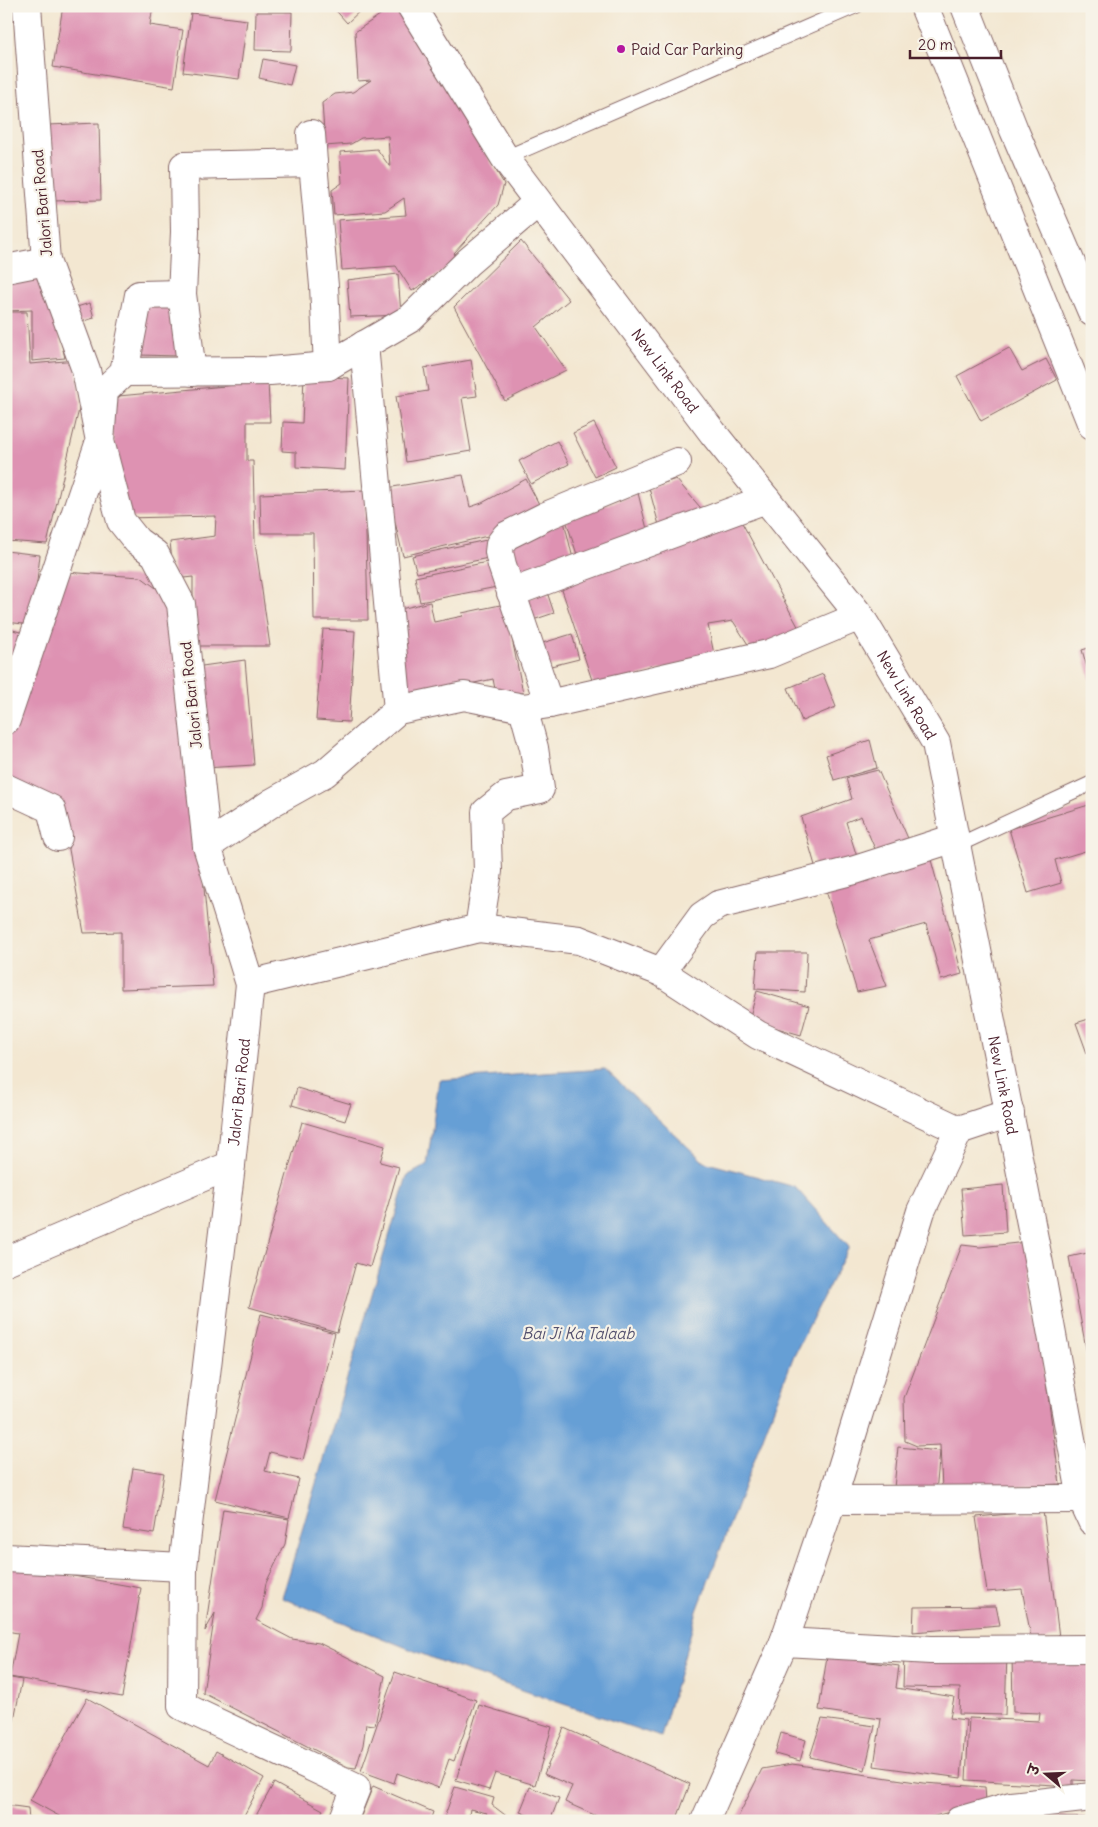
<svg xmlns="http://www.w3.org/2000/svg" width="1098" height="1827" viewBox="0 0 1098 1827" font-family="Delius,'Playpen Sans Deva',sans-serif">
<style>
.water{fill:#669fd5;stroke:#585f80}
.building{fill:#de92b2}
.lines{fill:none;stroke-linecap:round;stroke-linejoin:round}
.service-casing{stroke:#856565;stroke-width:16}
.minor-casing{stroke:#856565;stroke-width:30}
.primary-casing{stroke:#856565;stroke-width:30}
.service{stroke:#fff;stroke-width:14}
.minor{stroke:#fff;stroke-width:28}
.primary{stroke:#fff;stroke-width:28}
.poi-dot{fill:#b5179e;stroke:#f7f3e8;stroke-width:2}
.labels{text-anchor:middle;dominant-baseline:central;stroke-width:4.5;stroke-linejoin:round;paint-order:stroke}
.poi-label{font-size:15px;fill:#4a1f2b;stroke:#f7f3e8;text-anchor:start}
.street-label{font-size:15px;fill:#4a1f2b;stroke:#f7f3e8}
.water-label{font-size:16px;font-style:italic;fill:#55526f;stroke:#f7f3e8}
</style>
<rect width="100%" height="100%" fill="#f7f3e8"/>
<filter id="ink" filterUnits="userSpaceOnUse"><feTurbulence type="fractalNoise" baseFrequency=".02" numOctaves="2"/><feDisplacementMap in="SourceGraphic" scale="10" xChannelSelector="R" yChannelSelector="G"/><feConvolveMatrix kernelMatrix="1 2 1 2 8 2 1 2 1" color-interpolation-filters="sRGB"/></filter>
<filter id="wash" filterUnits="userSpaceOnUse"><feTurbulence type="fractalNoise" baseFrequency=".0096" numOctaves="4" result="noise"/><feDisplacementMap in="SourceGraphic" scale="20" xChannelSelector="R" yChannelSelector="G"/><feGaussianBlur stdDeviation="1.12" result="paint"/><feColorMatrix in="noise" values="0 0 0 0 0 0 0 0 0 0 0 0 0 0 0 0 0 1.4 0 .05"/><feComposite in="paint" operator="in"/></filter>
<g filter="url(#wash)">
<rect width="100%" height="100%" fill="#f3e7d1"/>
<polygon class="water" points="605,1069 704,1162 795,1187 849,1247 794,1355 697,1611 661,1737 457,1668 282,1598 407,1176 427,1165 439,1080"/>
<g id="blocks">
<g class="building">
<polygon points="63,6 153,6 150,25 183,30 174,87 53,67"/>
<polygon points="161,6 187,6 187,11 161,10"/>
<polygon points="332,6 365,6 347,23"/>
<polygon points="393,6 398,6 504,184 498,205 454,253 459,260 412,291 396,266 342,270 338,220 406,215 404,198 385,211 334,215 332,190 342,183 340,152 377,149 390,167 388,136 361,138 351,144 325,146 322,103 335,94 353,92 371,80 358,81 355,32"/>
<polygon points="256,12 292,12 291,51 255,50"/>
<polygon points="191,13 247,20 239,79 183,72"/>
<polygon points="263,59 295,65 290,85 259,78"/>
<polygon points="6,75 12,107 6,108"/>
<polygon points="99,123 101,200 50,201 48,125"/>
<polygon points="521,241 569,300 536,327 566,370 505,401 454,307"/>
<polygon points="40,271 52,303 65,358 32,361 32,310 6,311 6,275"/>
<polygon points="398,274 401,315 350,317 347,280"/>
<polygon points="90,303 94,318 74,324 70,309"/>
<polygon points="140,305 180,306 179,356 139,355"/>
<polygon points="6,312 27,312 30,364 76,360 80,405 47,544 6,541"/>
<polygon points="1009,348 1022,371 1046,359 1057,380 981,421 957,376"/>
<polygon points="471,360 477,396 462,398 471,451 406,462 396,396 428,391 424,368"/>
<polygon points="304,376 349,378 345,470 296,467 296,452 282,451 283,422 302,423"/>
<polygon points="268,382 270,422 247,422 247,461 253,461 255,542 270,646 193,646 193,577 174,579 170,542 215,536 216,516 124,518 108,397"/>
<polygon points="594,423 616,467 595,477 573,433"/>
<polygon points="557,441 569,464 531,484 519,461"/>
<polygon points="463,475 470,507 482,503 526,479 541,508 496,534 403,556 387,488"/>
<polygon points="676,479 706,514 660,529 649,488"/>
<polygon points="365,490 368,620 314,620 313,533 261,533 260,494"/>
<polygon points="638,493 648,533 579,561 566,520"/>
<polygon points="740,519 801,632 751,649 733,621 708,625 714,654 595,689 560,584"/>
<polygon points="564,521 574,563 516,587 505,542"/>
<polygon points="491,539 493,557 417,573 412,556"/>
<polygon points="6,551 40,555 32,625 6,622"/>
<polygon points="497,560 502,586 420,602 415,577"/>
<polygon points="64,572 141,577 167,596 186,693 213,986 121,989 121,932 84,933 61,805 6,782 6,730"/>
<polygon points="547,592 554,613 527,622 520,601"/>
<polygon points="430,602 434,622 463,616 462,613 505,604 523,693 497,699 493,679 410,697 392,611"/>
<polygon points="6,628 27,634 6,695"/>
<polygon points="323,629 355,631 349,722 316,720"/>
<polygon points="572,634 579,659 543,668 536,645"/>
<polygon points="1092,647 1092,681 1091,681 1082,650"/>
<polygon points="245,660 254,765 204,768 195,667"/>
<polygon points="823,674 836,707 802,721 788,688"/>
<polygon points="870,740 877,768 834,780 826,755"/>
<polygon points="878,770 910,843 878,856 861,816 846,822 858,860 816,869 801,817 852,799 846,778"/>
<polygon points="1092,804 1092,849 1055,860 1061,883 1028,893 1009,829"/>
<polygon points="931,860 962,974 941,980 926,924 869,940 887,986 857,992 824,884"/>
<polygon points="758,952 807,952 805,992 755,989"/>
<polygon points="757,991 809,1006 801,1035 749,1020"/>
<polygon points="1092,1018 1092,1067 1076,1023"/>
<polygon points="297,1088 351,1104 345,1121 292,1105"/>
<polygon points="302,1122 385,1146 380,1162 399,1167 370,1267 356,1263 337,1332 249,1307"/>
<polygon points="1003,1185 1006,1232 965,1235 961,1189"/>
<polygon points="1027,1242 1060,1484 942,1489 940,1445 917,1446 905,1441 904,1398 962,1245 980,1247"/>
<polygon points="1092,1252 1092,1359 1088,1359 1069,1257"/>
<polygon points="261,1314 335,1333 303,1460 270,1452 265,1471 299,1479 289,1518 215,1500"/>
<polygon points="898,1447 940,1451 936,1492 894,1488"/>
<polygon points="133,1468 164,1473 154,1534 123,1529"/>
<polygon points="223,1509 289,1519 285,1544 266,1583 262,1608 256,1620 292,1639 319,1643 385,1676 375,1725 366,1724 363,1745 356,1768 348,1767 203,1693 215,1613 205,1631"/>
<polygon points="1043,1511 1059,1637 1032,1642 1022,1589 987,1592 976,1517"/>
<polygon points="6,1564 141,1588 122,1697 10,1677 18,1633 6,1631"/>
<polygon points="996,1606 1000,1625 913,1632 914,1607"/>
<polygon points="1092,1652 1092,1781 1073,1780 1073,1786 966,1780 969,1718 1039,1721 1040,1713 1013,1712 1012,1653"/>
<polygon points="904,1653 1007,1653 1005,1715 959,1714 960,1688 903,1687"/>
<polygon points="827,1656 899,1666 896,1688 954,1697 950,1718 966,1720 961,1778 874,1766 881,1719 819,1710"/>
<polygon points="395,1672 476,1700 454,1761 449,1759 439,1788 397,1773 394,1783 361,1771"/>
<polygon points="6,1677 22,1680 7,1754 6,1753"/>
<polygon points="87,1698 209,1765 216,1751 264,1778 241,1821 68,1821 30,1800"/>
<polygon points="479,1705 552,1727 535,1785 495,1773 489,1790 456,1780"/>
<polygon points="822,1719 875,1726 865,1770 810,1757"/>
<polygon points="564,1728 690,1784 676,1821 608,1821 565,1802 572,1786 544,1774"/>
<polygon points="781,1733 806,1740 800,1761 775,1754"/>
<polygon points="792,1764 923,1783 985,1787 986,1802 917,1821 736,1821 762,1769"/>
<polygon points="274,1783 323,1810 317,1821 253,1821"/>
<polygon points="373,1786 433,1812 430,1821 359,1821"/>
<polygon points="455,1787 494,1798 492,1805 513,1821 482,1821 487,1813 470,1809 468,1821 443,1821"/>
<polygon points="530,1787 559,1798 550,1821 541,1821 520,1812"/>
<polygon points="6,1805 28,1808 29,1821 6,1821"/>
<polygon points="1039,1817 1092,1818 1092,1821 1028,1821"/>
</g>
</g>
</g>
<g filter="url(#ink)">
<use href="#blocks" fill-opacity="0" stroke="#856565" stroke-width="1"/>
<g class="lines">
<defs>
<g id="service">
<polyline points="505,158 856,6"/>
<polyline points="956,846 1092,783"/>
</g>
<g id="minor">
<path id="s1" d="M411,6L505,158L713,433L860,616L936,743L1039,1264L1082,1499L1092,1521"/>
<polyline points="313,163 324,286 328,366"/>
<polyline points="6,269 46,261"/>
<polyline points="182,294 185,232 184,166 313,163 311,134"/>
<polyline points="364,345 398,710"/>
<polyline points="124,372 270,371 328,366 411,318 468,262 537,203"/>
<polyline points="511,593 766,499"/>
<polyline points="549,704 502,565 499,552 500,544 506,536 546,516 677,462"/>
<polyline points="6,720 100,441 104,391 124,372 139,295 182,294 192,372"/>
<polyline points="6,788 51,809 58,837"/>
<polyline points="207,846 273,802 325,773 398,710 464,696 523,708 549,704 769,654 860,616"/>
<polyline points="479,928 579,940 661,972 758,1035 959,1130"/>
<polyline points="661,972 702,916 718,905 855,870 955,838"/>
<polyline points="250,984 479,928 488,871 486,812 506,796 540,789 534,748 523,708"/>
<polyline points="1010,1113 959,1130 921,1211 832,1500 1082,1499"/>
<polyline points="231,1165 183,1567 182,1706 356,1788 343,1821"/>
<path id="s2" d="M6,1261L231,1165L250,984L207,846L181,604L155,554L137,541L121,521L100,441L86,370L46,261L27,6"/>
<polyline points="6,1558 183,1567"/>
<polyline points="784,1642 931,1650 1092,1649"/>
<polyline points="705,1821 784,1642 832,1500"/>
<polyline points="959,1821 1011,1806 1092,1797"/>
</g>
<g id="primary">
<polyline points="924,6 1092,425"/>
<polyline points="965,6 1014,130 1092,312"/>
</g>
</defs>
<use href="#service" class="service-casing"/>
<use href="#minor" class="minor-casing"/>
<use href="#primary" class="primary-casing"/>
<use href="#service" class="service"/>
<use href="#minor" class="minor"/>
<use href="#primary" class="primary"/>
</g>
</g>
<circle class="poi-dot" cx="621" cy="49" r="5"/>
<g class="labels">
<g class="poi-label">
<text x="631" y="49">Paid Car Parking</text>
</g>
<g class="street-label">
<text transform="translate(42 203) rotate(-95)">Jalori Bari Road</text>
<text stroke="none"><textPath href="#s1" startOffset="445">New Link Road</textPath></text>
<text transform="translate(191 695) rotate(-96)">Jalori Bari Road</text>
<text stroke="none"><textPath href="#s1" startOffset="850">New Link Road</textPath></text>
<text stroke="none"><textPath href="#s1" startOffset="1255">New Link Road</textPath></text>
<text stroke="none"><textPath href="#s2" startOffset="318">Jalori Bari Road</textPath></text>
</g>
<g class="water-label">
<text x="578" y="1333">Bai Ji Ka Talaab</text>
</g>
</g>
<rect width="1098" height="1827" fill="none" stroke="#f7f3e8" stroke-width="25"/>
<g transform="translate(1046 1774) rotate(289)" stroke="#f7f3e8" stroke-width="4" paint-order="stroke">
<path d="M0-4L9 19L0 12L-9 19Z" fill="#4a1f2b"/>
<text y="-8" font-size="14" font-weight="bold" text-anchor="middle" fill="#4a1f2b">उ</text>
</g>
<path d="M910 50v8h91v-8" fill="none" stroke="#4a1f2b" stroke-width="2.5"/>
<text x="918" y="50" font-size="15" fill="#4a1f2b" stroke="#f7f3e8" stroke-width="4" paint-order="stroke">20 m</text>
</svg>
